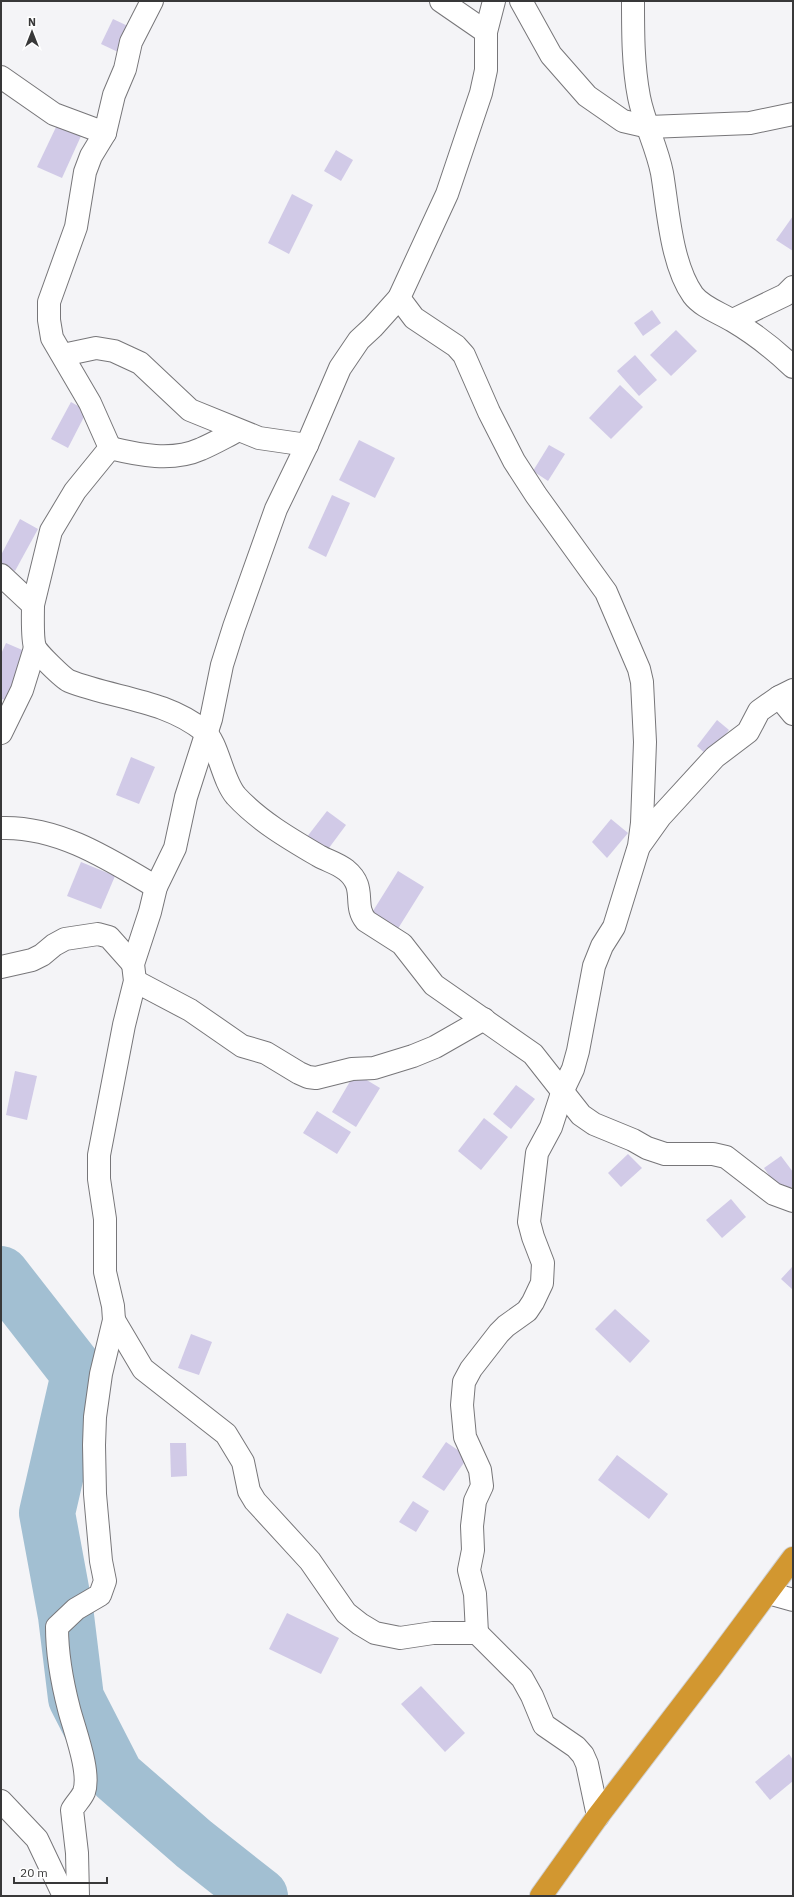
<svg xmlns="http://www.w3.org/2000/svg" width="794" height="1897" viewBox="0 0 794 1897" font-family="'IBM Plex Sans',sans-serif">
<style>
.lines{fill:none;stroke-linecap:round;stroke-linejoin:round}
.river{stroke:#a2bfd2;stroke-width:56}
.building{fill:#d1cae7}
.street-casing{stroke:#777679;stroke-width:24}
.highway-casing{stroke:#cfcfcf;stroke-width:24}
.street{stroke:#fff;stroke-width:22}
.highway{stroke:#d29730;stroke-width:22}
</style>
<rect width="100%" height="100%" fill="#f4f4f7"/>
<g class="lines">
<polyline class="river" points="1,1274 79,1374 47,1513 66,1616 76,1698 116,1776 194,1844 260,1896"/>
</g>
<g class="building">
<polygon points="113,19 130,27 118,52 101,44"/>
<polygon points="57,125 81,136 62,178 37,167"/>
<polygon points="336,150 353,160 341,181 324,171"/>
<polygon points="292,194 313,205 289,254 268,243"/>
<polygon points="793,216 793,251 776,240"/>
<polygon points="652,310 661,323 643,336 634,323"/>
<polygon points="676,330 697,351 671,376 650,355"/>
<polygon points="635,355 657,380 639,396 617,371"/>
<polygon points="620,385 643,407 611,439 589,418"/>
<polygon points="71,402 87,411 68,448 51,439"/>
<polygon points="359,440 395,458 375,498 339,480"/>
<polygon points="549,445 565,454 548,481 533,471"/>
<polygon points="332,495 350,503 326,557 308,548"/>
<polygon points="20,519 38,529 15,571 1,563 1,555"/>
<polygon points="6,643 27,652 6,700 1,699 1,654"/>
<polygon points="717,720 729,730 708,756 697,746"/>
<polygon points="131,757 155,767 139,804 116,795"/>
<polygon points="327,811 346,825 323,856 303,842"/>
<polygon points="611,819 628,833 607,858 592,842"/>
<polygon points="81,862 115,876 101,909 67,896"/>
<polygon points="398,871 424,887 394,935 368,919"/>
<polygon points="15,1071 37,1076 27,1120 6,1115"/>
<polygon points="355,1073 380,1088 356,1127 332,1112"/>
<polygon points="516,1085 535,1099 511,1129 493,1114"/>
<polygon points="317,1111 351,1132 337,1154 303,1133"/>
<polygon points="484,1118 508,1137 481,1170 458,1151"/>
<polygon points="628,1154 642,1168 621,1187 608,1173"/>
<polygon points="781,1156 793,1172 793,1186 782,1194 764,1168"/>
<polygon points="731,1199 746,1217 722,1238 706,1220"/>
<polygon points="793,1266 793,1290 781,1279"/>
<polygon points="615,1309 650,1341 630,1363 595,1329"/>
<polygon points="191,1334 212,1342 199,1375 178,1368"/>
<polygon points="446,1442 468,1457 444,1491 422,1477"/>
<polygon points="170,1443 186,1443 187,1476 171,1477"/>
<polygon points="617,1455 668,1494 649,1519 598,1480"/>
<polygon points="413,1501 429,1511 416,1532 399,1522"/>
<polygon points="287,1613 339,1638 321,1674 269,1649"/>
<polygon points="421,1686 465,1733 445,1752 401,1704"/>
<polygon points="789,1754 793,1760 793,1781 770,1800 755,1782"/>
</g>
<g class="lines">
<defs>
<g id="street">
<polyline points="441,1 486,32"/>
<polyline points="521,1 551,55 587,96 623,121 649,127 750,123 793,114"/>
<path d="M633,1C633,33 633,66 639,97C644,123 657,147 662,173C668,209 671,264 693,295C702,307 720,313 733,321C755,334 774,349 793,367"/>
<polyline points="1,77 54,114 105,133 91,156 85,172 76,227 49,302 49,320 52,338 90,403 110,448"/>
<polyline points="105,133 114,95 125,69 131,42 152,1"/>
<polyline points="399,298 414,318 456,346 464,355 489,412 514,461 536,495 606,592 639,669 642,682 645,742 642,823 639,846 614,927 602,946 594,966 578,1051 573,1069 563,1090 551,1127 537,1153 529,1222 533,1237 543,1263 542,1283 533,1302 527,1311 506,1326 499,1333 471,1369 464,1382 462,1405 465,1437 480,1470 482,1486 475,1501 472,1526 473,1550 469,1570 475,1594 477,1633"/>
<polyline points="733,320 785,295 793,287"/>
<polyline points="63,355 96,348 114,351 140,363 190,410 259,438 307,445"/>
<path d="M1,575L33,605C33,615 32,639 35,647C37,653 63,678 69,681C115,699 164,699 204,731C218,742 222,780 236,796C259,821 290,839 319,856C328,861 337,863 346,870C368,888 352,904 366,921L402,944L434,985L533,1054L581,1115L594,1124L633,1140L647,1148L665,1154H713L726,1157L774,1194L793,1201"/>
<path d="M33,605L51,531L75,491L110,448C139,455 172,462 201,449C213,444 225,437 237,431"/>
<polyline points="779,697 793,714"/>
<polyline points="1,733 22,690 35,648"/>
<path d="M1,828C58,826 109,859 156,887"/>
<polyline points="640,845 660,817 715,757 748,732 759,711 779,697 793,690"/>
<polyline points="1,967 32,960 42,955 54,945 65,939 98,934 109,937 133,964"/>
<polyline points="135,981 190,1010 242,1046 266,1053 299,1073 308,1077 316,1078 352,1069 374,1068 413,1056 435,1047 484,1019"/>
<polyline points="114,1320 143,1369 226,1434 243,1462 249,1491 255,1501 310,1561 346,1613 360,1624 375,1633 400,1638 433,1633 477,1633 522,1678 532,1696 544,1725 576,1747 583,1755 587,1764 598,1816"/>
<polyline points="768,1593 793,1600"/>
<polyline points="1,1801 37,1839 64,1896"/>
<path d="M78,1896L77,1853L72,1810C75,1804 81,1799 84,1792C91,1772 74,1729 69,1709C62,1682 57,1655 57,1627L76,1609L100,1595L105,1581L101,1561L95,1494L94,1445L95,1417L101,1374L114,1320L113,1306L105,1272V1219L99,1179V1155L124,1025L135,981L133,964L150,912L156,887L175,848L186,797L211,719L222,665L234,627L276,509L307,445L340,368L359,340L373,327L399,298L447,194L481,93L486,70V32L494,1"/>
</g>
<polyline id="highway" points="541,1896 598,1816 712,1667 793,1558"/>
</defs>
<use href="#street" class="street-casing"/>
<use href="#highway" class="highway-casing"/>
<use href="#street" class="street"/>
<use href="#highway" class="highway"/>
</g>
<rect width="794" height="1897" fill="none" stroke="#383839" stroke-width="4"/>
<g transform="translate(32 32)" stroke="#ffffff" stroke-width="3" paint-order="stroke">
<path d="M0-3L7 15L0 10L-7 15Z" fill="#383839"/>
<text y="-6" font-size="11" font-weight="bold" text-anchor="middle" fill="#383839">N</text>
</g>
<path d="M14 1877v6h93v-6" fill="none" stroke="#383839" stroke-width="2"/>
<text x="20" y="1877" font-size="12" fill="#383839" stroke="#ffffff" stroke-width="3" paint-order="stroke">20 m</text>
</svg>
